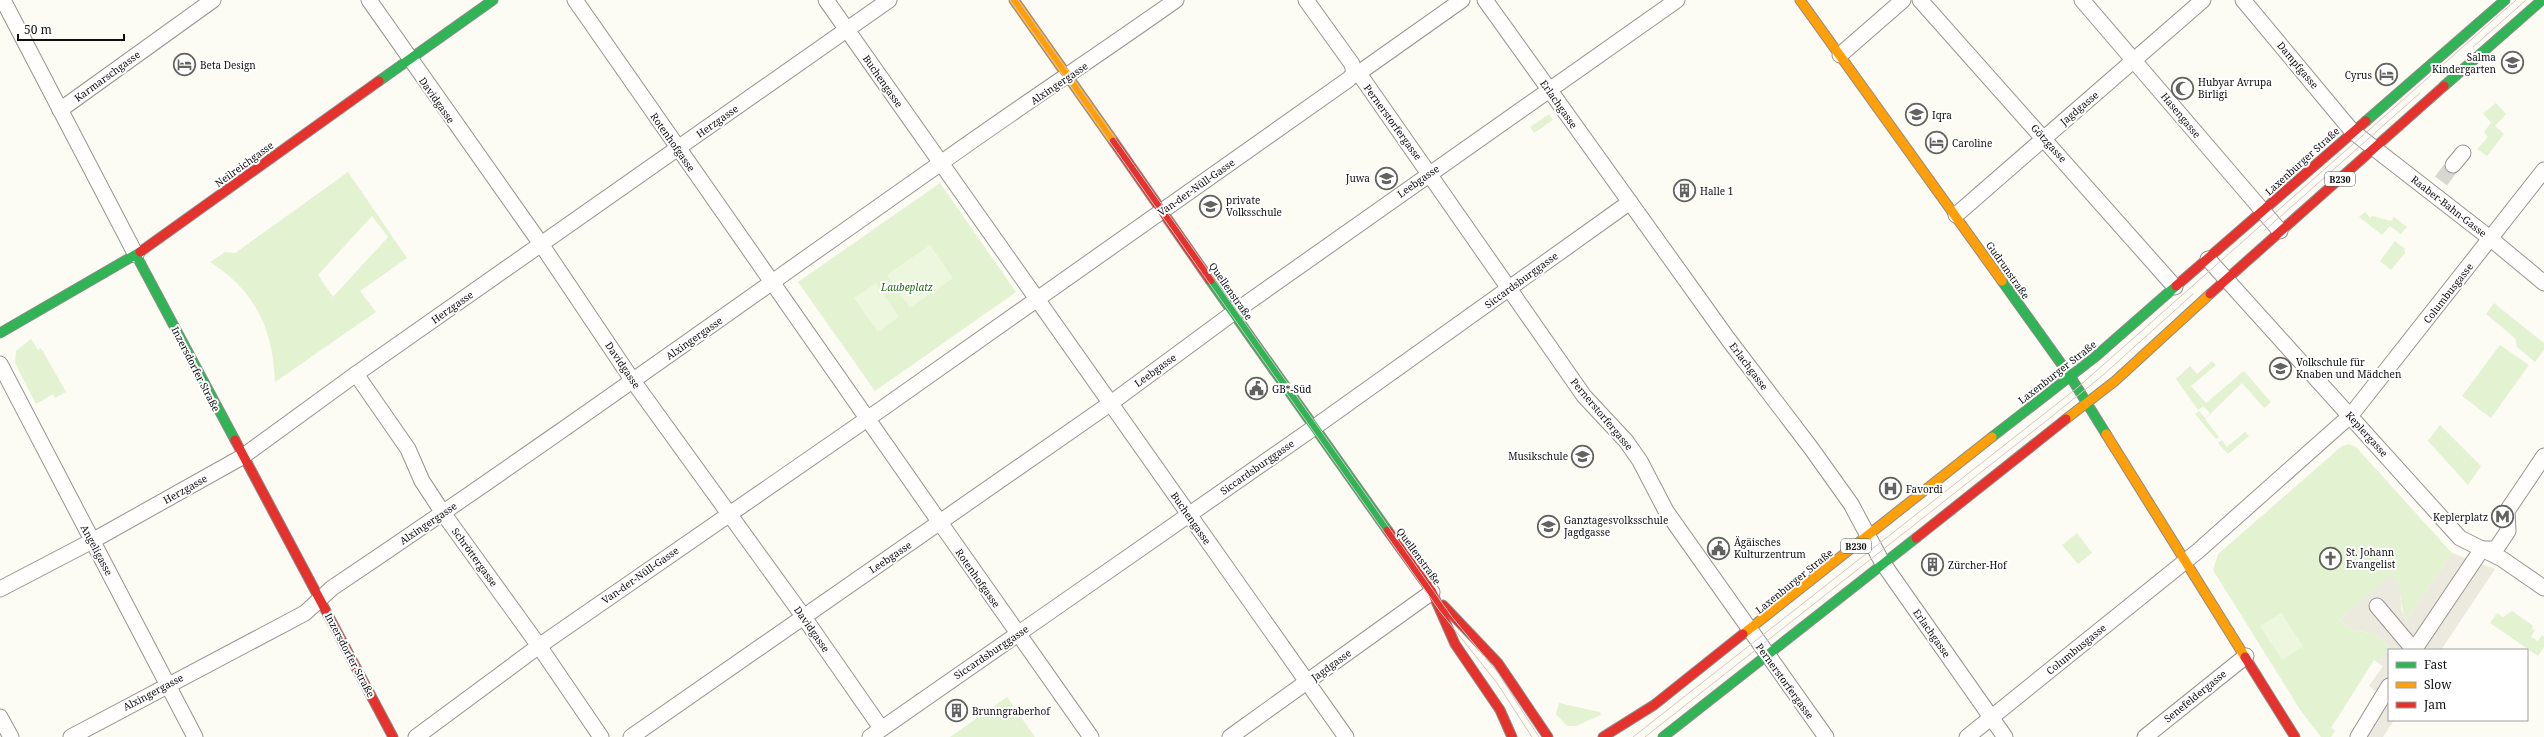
<svg xmlns="http://www.w3.org/2000/svg" width="2544" height="737" viewBox="0 0 2544 737" font-family="'Noto Serif',serif">
<style>
.green{fill:#e3f3d2;fill-rule:evenodd}
.pitch{fill:#edf7dd}
.plaza{fill:#eceadf}
.lines{fill:none;stroke-linecap:round;stroke-linejoin:round}
.street-tunnel{stroke:#d8d8d2;stroke-width:15;stroke-dasharray:15 8;stroke-linecap:butt}
.street-casing{stroke:#969592;stroke-width:17}
.fast-casing{stroke:#8c8c89;stroke-width:11}
.slow-casing{stroke:#8c8c89;stroke-width:11}
.jam-casing{stroke:#8c8c89;stroke-width:11}
.street{stroke:#fffefd;stroke-width:15}
.fast{stroke:#30b455;stroke-width:9}
.slow{stroke:#ff9f0a;stroke-width:9}
.jam{stroke:#e5322d;stroke-width:9}
.tram{stroke:#d9c5c4;stroke-width:1}
.labels{text-anchor:middle;dominant-baseline:central;stroke-width:4;stroke-linejoin:round;paint-order:stroke}
.shield{fill:#fff;stroke:#575757;stroke-width:1}
.shield-label{font-size:9px;font-weight:bold;fill:#0f0f0f}
.poi-label{font-size:10px;fill:#0f0f0f;stroke:#fff;text-anchor:start}
.street-label{font-size:10px;fill:#0f0f0f;stroke:#fff}
.park-label{font-size:10px;font-style:italic;fill:#246b1a;stroke:#fff}
</style>
<rect width="100%" height="100%" fill="#fcfbf4"/>
<g class="green">
<polygon points="2496,103 2506,114 2495,126 2504,134 2487,156 2477,149 2488,137 2484,132 2491,123 2483,113"/>
<polygon points="1549,114 1553,120 1534,133 1530,127"/>
<path d="M348,172L407,258L360,291L376,312L275,382C273,328 255,291 210,262L225,252L235,253ZM372,216L388,237L333,297L318,275Z"/>
<polygon points="940,183 1016,292 875,391 798,282"/>
<polygon points="2365,212 2370,218 2372,216 2391,221 2394,217 2407,227 2401,234 2390,226 2382,235 2359,217"/>
<polygon points="2395,241 2404,248 2405,253 2391,270 2380,261"/>
<polygon points="2494,303 2544,343 2544,350 2535,362 2517,347 2515,338 2486,314"/>
<polygon points="31,339 38,350 41,348 66,392 55,398 53,394 36,404 15,363 16,351"/>
<polygon points="2500,345 2529,365 2491,418 2462,396"/>
<polygon points="2212,361 2216,365 2191,386 2206,403 2244,371 2271,402 2264,408 2242,383 2205,419 2219,437 2216,439 2195,414 2199,411 2205,418 2210,413 2203,406 2198,410 2176,379 2190,366 2197,374"/>
<polygon points="2440,425 2481,466 2468,485 2428,441"/>
<polygon points="2245,432 2249,436 2228,454 2218,443 2222,440 2227,447"/>
<path d="M2349,444L2356,447L2452,553L2406,621C2399,606 2403,589 2392,575L2340,620L2353,630L2376,634L2389,647L2378,663L2374,660L2331,728L2335,731L2331,737H2321L2301,711L2213,570L2218,554L2342,446Z"/>
<polygon points="2077,533 2092,553 2078,564 2062,545"/>
<polygon points="2512,611 2533,626 2532,629 2535,630 2531,637 2538,641 2542,635 2544,637 2544,647 2538,656 2490,623 2497,613 2503,617"/>
<polygon points="1007,697 1035,737 950,737"/>
<polygon points="1559,703 1600,712 1601,715 1576,726 1567,726 1556,714"/>
</g>
<g class="pitch">
<polygon points="930,245 953,278 910,308 887,275"/>
<polygon points="876,283 899,317 878,332 854,298"/>
<polygon points="2281,613 2303,646 2282,660 2260,626"/>
</g>
<polygon class="plaza" points="2452,553 2495,569 2441,650 2389,650 2389,720 2394,720 2383,737 2355,737 2382,696 2369,686 2383,666 2378,663 2389,647 2376,634 2353,630 2340,620 2392,574 2400,588 2401,609 2406,621"/>
<g class="lines">
<polyline class="street-tunnel" points="2441,181 2453,165"/>
<defs>
<g id="street">
<polyline points="3,0 136,255"/>
<polyline points="369,0 541,244 633,381 803,616 881,728"/>
<path d="M575,0C746,246 918,492 1091,737"/>
<polyline points="826,0 1346,737"/>
<polyline points="1462,0 1363,70 1360,75 1584,396 1626,441 1640,461 1666,511 1826,737"/>
<polyline points="1485,0 1728,339 1811,448 1851,504 1882,562 2005,737"/>
<polyline points="1920,0 2175,287"/>
<polyline points="2082,0 2280,231"/>
<polyline points="2243,0 2352,131 2491,239 2544,283"/>
<polyline points="1840,55 1903,0"/>
<polyline points="60,110 213,0"/>
<polyline points="2453,165 2463,153"/>
<polyline points="1956,215 2203,0"/>
<polyline points="2208,259 2460,538 2502,559 2544,588"/>
<polyline points="0,364 195,737"/>
<polyline points="356,374 408,449 422,481 443,513 539,646 601,737"/>
<polyline points="2482,549 2496,549 2508,531 2507,511 2544,456"/>
<polyline points="0,589 92,541 242,457 356,374 889,0"/>
<polyline points="2377,606 2414,650"/>
<polyline points="2414,650 2482,549"/>
<polyline points="0,717 11,737"/>
<path d="M71,737L305,613L332,588C536,451 736,307 938,165C1016,109 1097,56 1176,0"/>
<polyline points="416,737 539,646 883,408 1349,79 1354,73 1352,64 1306,0"/>
<polyline points="631,737 1111,403 1233,313 1677,0"/>
<polyline points="870,737 1312,429 1630,202"/>
<polyline points="1230,737 1432,592"/>
<polyline points="1967,737 2198,551 2351,415 2544,170"/>
<polyline points="2145,737 2246,656"/>
<polyline points="2358,737 2389,686"/>
</g>
<g id="fast">
<polyline points="379,81 493,0"/>
<polyline points="2444,86 2542,0"/>
<polyline points="2366,121 2505,0"/>
<polyline points="136,255 235,440"/>
<polyline points="1210,280 1388,531"/>
<polyline points="2002,281 2070,376 2106,434"/>
<polyline points="0,333 140,252"/>
<polyline points="1992,437 2095,357 2176,286"/>
<polyline points="1663,737 1916,538"/>
</g>
<g id="slow">
<polyline points="1014,0 1114,142"/>
<polyline points="1800,0 2002,281"/>
<polyline points="2066,419 2115,381 2210,294"/>
<polyline points="2106,434 2245,657"/>
<polyline points="1743,634 1992,437"/>
</g>
<g id="jam">
<polyline points="1114,142 1210,280"/>
<polyline points="140,252 379,81"/>
<polyline points="2176,286 2366,121"/>
<polyline points="2210,294 2444,86"/>
<polyline points="235,440 393,737"/>
<polyline points="1388,531 1432,592 1455,644 1500,710 1512,737"/>
<polyline points="1916,538 2066,419"/>
<polyline points="1443,605 1498,663 1548,737"/>
<polyline points="2245,657 2295,737"/>
<polyline points="1603,737 1654,705 1743,634"/>
</g>
</defs>
<use href="#street" class="street-casing"/>
<use href="#fast" class="fast-casing"/>
<use href="#slow" class="slow-casing"/>
<use href="#jam" class="jam-casing"/>
<use href="#street" class="street"/>
<use href="#fast" class="fast"/>
<use href="#slow" class="slow"/>
<use href="#jam" class="jam"/>
<g class="tram">
<polyline points="1010,0 1439,610 1497,683 1532,737"/>
<polyline points="1018,0 1452,617 1498,673 1539,737"/>
<polyline points="2473,47 2526,0"/>
<polyline points="2264,231 2420,93"/>
<polyline points="1633,737 2077,388 2516,0"/>
<polyline points="1645,737 2046,421 2102,376 2193,294"/>
</g>
</g>
<defs>
<symbol id="school-ring" viewBox="-11 -11 22 22"><circle r="9.5" fill="#fff" stroke="#62625f" stroke-width="1.5"/><path d="M0-5L7-2L0 1L-7-2ZM-4 1L0 2.5L4 1V4Q0 6-4 4Z" fill="#62625f"/></symbol>
<symbol id="hotel-ring" viewBox="-11 -11 22 22"><circle r="9.5" fill="#fff" stroke="#62625f" stroke-width="1.5"/><path d="M-6-4.5h1.5V1H6V5H4.5V3h-9V5H-6ZM-4 0a1.8 1.8 0 1 1 3.6 0ZM.5 0V-2.5h3Q6-2.5 6 0Z" fill="#62625f"/></symbol>
<symbol id="mosque-ring" viewBox="-11 -11 22 22"><circle r="9.5" fill="#fff" stroke="#62625f" stroke-width="1.5"/><path d="M3.5-4.9A6 6 0 1 0 3.5 4.9A5 5 0 1 1 3.5-4.9Z" fill="#62625f"/></symbol>
<symbol id="building-ring" viewBox="-11 -11 22 22"><circle r="9.5" fill="#fff" stroke="#62625f" stroke-width="1.5"/><path d="M-4-6H4V6H1V3H-1V6H-4ZM-2.5-4.3h1.7v1.8h-1.7ZM.8-4.3h1.7v1.8H.8ZM-2.5-1h1.7V.8h-1.7ZM.8-1h1.7V.8H.8Z" fill="#62625f"/></symbol>
<symbol id="civic-ring" viewBox="-11 -11 22 22"><circle r="9.5" fill="#fff" stroke="#62625f" stroke-width="1.5"/><path d="M-.6-6.5H3V-4.5H.6V-3L4-1V1h2V6H-6V1h2V-1L-.6-3ZM-1.2 2.5V6h2.4V2.5Z" fill="#62625f"/></symbol>
<symbol id="hospital-ring" viewBox="-11 -11 22 22"><circle r="9.5" fill="#fff" stroke="#62625f" stroke-width="1.5"/><path d="M-5-5h3v3.5h4V-5h3V5h-3V1.5h-4V5h-3Z" fill="#62625f"/></symbol>
<symbol id="metro-ring" viewBox="-11 -11 22 22"><circle r="9.5" fill="#fff" stroke="#62625f" stroke-width="1.5"/><path d="M-5.5 5V-5H-3L0 0L3-5H5.5V5H3V-.5L0 4L-3-.5V5Z" fill="#62625f"/></symbol>
<symbol id="church-ring" viewBox="-11 -11 22 22"><circle r="9.5" fill="#fff" stroke="#62625f" stroke-width="1.5"/><path d="M-1.2-6h2.4v3.5h3.3v2.4h-3.3V6h-2.4V-.1h-3.3v-2.4h3.3Z" fill="#62625f"/></symbol>
</defs>
<g fill-rule="evenodd">
<use href="#school-ring" x="2500" y="50" width="25" height="25"/>
<use href="#hotel-ring" x="172" y="52" width="25" height="25"/>
<use href="#hotel-ring" x="2374" y="62" width="25" height="25"/>
<use href="#mosque-ring" x="2170" y="76" width="25" height="25"/>
<use href="#school-ring" x="1904" y="102" width="25" height="25"/>
<use href="#hotel-ring" x="1924" y="130" width="25" height="25"/>
<use href="#school-ring" x="1374" y="166" width="25" height="25"/>
<use href="#building-ring" x="1672" y="178" width="25" height="25"/>
<use href="#school-ring" x="1198" y="194" width="25" height="25"/>
<use href="#school-ring" x="2268" y="356" width="25" height="25"/>
<use href="#civic-ring" x="1244" y="376" width="25" height="25"/>
<use href="#school-ring" x="1570" y="444" width="25" height="25"/>
<use href="#hospital-ring" x="1878" y="476" width="25" height="25"/>
<use href="#metro-ring" x="2490" y="504" width="25" height="25"/>
<use href="#school-ring" x="1536" y="514" width="25" height="25"/>
<use href="#civic-ring" x="1706" y="536" width="25" height="25"/>
<use href="#church-ring" x="2318" y="546" width="25" height="25"/>
<use href="#building-ring" x="1920" y="552" width="25" height="25"/>
<use href="#building-ring" x="944" y="698" width="25" height="25"/>
</g>
<g class="labels">
<g class="shield">
<rect x="2325" y="172" width="30" height="14" rx="3"/>
<rect x="1841" y="539" width="30" height="14" rx="3"/>
</g>
<g class="shield-label">
<text x="2340" y="179">B230</text>
<text x="1856" y="546">B230</text>
</g>
<g class="poi-label">
<text x="2496" y="57" text-anchor="end">Salma<tspan x="2496" dy="12">Kindergarten</tspan></text>
<text x="200" y="65">Beta Design</text>
<text x="2372" y="75" text-anchor="end">Cyrus</text>
<text x="2198" y="82">Hubyar Avrupa<tspan x="2198" dy="12">Birligi</tspan></text>
<text x="1932" y="115">Iqra</text>
<text x="1952" y="143">Caroline</text>
<text x="1370" y="178" text-anchor="end">Juwa</text>
<text x="1700" y="191">Halle 1</text>
<text x="1226" y="200">private<tspan x="1226" dy="12">Volksschule</tspan></text>
<text x="2296" y="362">Volkschule für<tspan x="2296" dy="12">Knaben und Mädchen</tspan></text>
<text x="1272" y="389">GB*-Süd</text>
<text x="1568" y="456" text-anchor="end">Musikschule</text>
<text x="1906" y="489">Favordi</text>
<text x="2488" y="517" text-anchor="end">Keplerplatz</text>
<text x="1564" y="520">Ganztagesvolksschule<tspan x="1564" dy="12">Jagdgasse</tspan></text>
<text x="1734" y="542">Ägäisches<tspan x="1734" dy="12">Kulturzentrum</tspan></text>
<text x="2346" y="552">St. Johann<tspan x="2346" dy="12">Evangelist</tspan></text>
<text x="1948" y="565">Zürcher-Hof</text>
<text x="972" y="711">Brunngraberhof</text>
</g>
<g class="street-label">
<text transform="translate(2298 65) rotate(50)">Dampfgasse</text>
<text transform="translate(107 76) rotate(-36)">Karmarschgasse</text>
<text transform="translate(883 81) rotate(55)">Buchengasse</text>
<text transform="translate(1059 83) rotate(-34)">Alxingergasse</text>
<text transform="translate(437 100) rotate(55)">Davidgasse</text>
<text transform="translate(1559 104) rotate(55)">Erlachgasse</text>
<text transform="translate(2079 108) rotate(-40)">Jagdgasse</text>
<text transform="translate(2181 115) rotate(50)">Hasengasse</text>
<text transform="translate(717 121) rotate(-35)">Herzgasse</text>
<text transform="translate(1393 122) rotate(54)">Pernerstorfergasse</text>
<text transform="translate(673 142) rotate(55)">Rotenhofgasse</text>
<text transform="translate(2049 143) rotate(48)">Götzgasse</text>
<text transform="translate(2302 161) rotate(-42)">Laxenburger Straße</text>
<text transform="translate(244 164) rotate(-36)">Neilreichgasse</text>
<text transform="translate(1418 181) rotate(-35)">Leebgasse</text>
<text transform="translate(1196 187) rotate(-35)">Van-der-Nüll-Gasse</text>
<text transform="translate(2449 206) rotate(38)">Raaber-Bahn-Gasse</text>
<text transform="translate(2008 270) rotate(55)">Gudrunstraße</text>
<text transform="translate(1521 280) rotate(-36)">Siccardsburggasse</text>
<text transform="translate(1231 291) rotate(55)">Quellenstraße</text>
<text transform="translate(2448 293) rotate(-52)">Columbusgasse</text>
<text transform="translate(452 307) rotate(-35)">Herzgasse</text>
<text transform="translate(694 338) rotate(-35)">Alxingergasse</text>
<text transform="translate(623 365) rotate(56)">Davidgasse</text>
<text transform="translate(1749 366) rotate(53)">Erlachgasse</text>
<text transform="translate(196 369) rotate(63)">Inzersdorfer Straße</text>
<text transform="translate(1155 370) rotate(-36)">Leebgasse</text>
<text transform="translate(2057 372) rotate(-38)">Laxenburger Straße</text>
<text transform="translate(1602 414) rotate(50)">Pernerstorfergasse</text>
<text transform="translate(2367 434) rotate(48)">Keplergasse</text>
<text transform="translate(1257 467) rotate(-35)">Siccardsburggasse</text>
<text transform="translate(185 489) rotate(-29)">Herzgasse</text>
<text transform="translate(1191 518) rotate(55)">Buchengasse</text>
<text transform="translate(428 523) rotate(-34)">Alxingergasse</text>
<text transform="translate(97 550) rotate(62)">Angeligasse</text>
<text transform="translate(1419 556) rotate(54)">Quellenstraße</text>
<text transform="translate(475 557) rotate(54)">Schröttergasse</text>
<text transform="translate(890 557) rotate(-34)">Leebgasse</text>
<text transform="translate(640 575) rotate(-35)">Van-der-Nüll-Gasse</text>
<text transform="translate(978 578) rotate(55)">Rotenhofgasse</text>
<text transform="translate(1794 581) rotate(-39)">Laxenburger Straße</text>
<text transform="translate(812 629) rotate(55)">Davidgasse</text>
<text transform="translate(1932 633) rotate(55)">Erlachgasse</text>
<text transform="translate(2076 649) rotate(-39)">Columbusgasse</text>
<text transform="translate(991 652) rotate(-34)">Siccardsburggasse</text>
<text transform="translate(350 655) rotate(62)">Inzersdorfer Straße</text>
<text transform="translate(1331 665) rotate(-36)">Jagdgasse</text>
<text transform="translate(1785 681) rotate(54)">Pernerstorfergasse</text>
<text transform="translate(153 692) rotate(-28)">Alxingergasse</text>
<text transform="translate(2195 696) rotate(-39)">Senefeldergasse</text>
</g>
<g class="park-label">
<text x="907" y="287">Laubeplatz</text>
</g>
</g>
<rect x="2388" y="649" width="140" height="72" fill="#ffffff" stroke="#9f9f9f"/>
<rect x="2396" y="662" width="20" height="6" fill="#30b455" stroke="#9f9f9f"/>
<text x="2424" y="669" font-size="12" fill="#0f0f0f">Fast</text>
<rect x="2396" y="682" width="20" height="6" fill="#ff9f0a" stroke="#9f9f9f"/>
<text x="2424" y="689" font-size="12" fill="#0f0f0f">Slow</text>
<rect x="2396" y="702" width="20" height="6" fill="#e5322d" stroke="#9f9f9f"/>
<text x="2424" y="709" font-size="12" fill="#0f0f0f">Jam</text>
<path d="M18 34v6h106v-6" fill="none" stroke="#0f0f0f" stroke-width="2"/>
<text x="24" y="34" font-size="12" fill="#0f0f0f" stroke="#ffffff" stroke-width="3" paint-order="stroke">50 m</text>
</svg>
